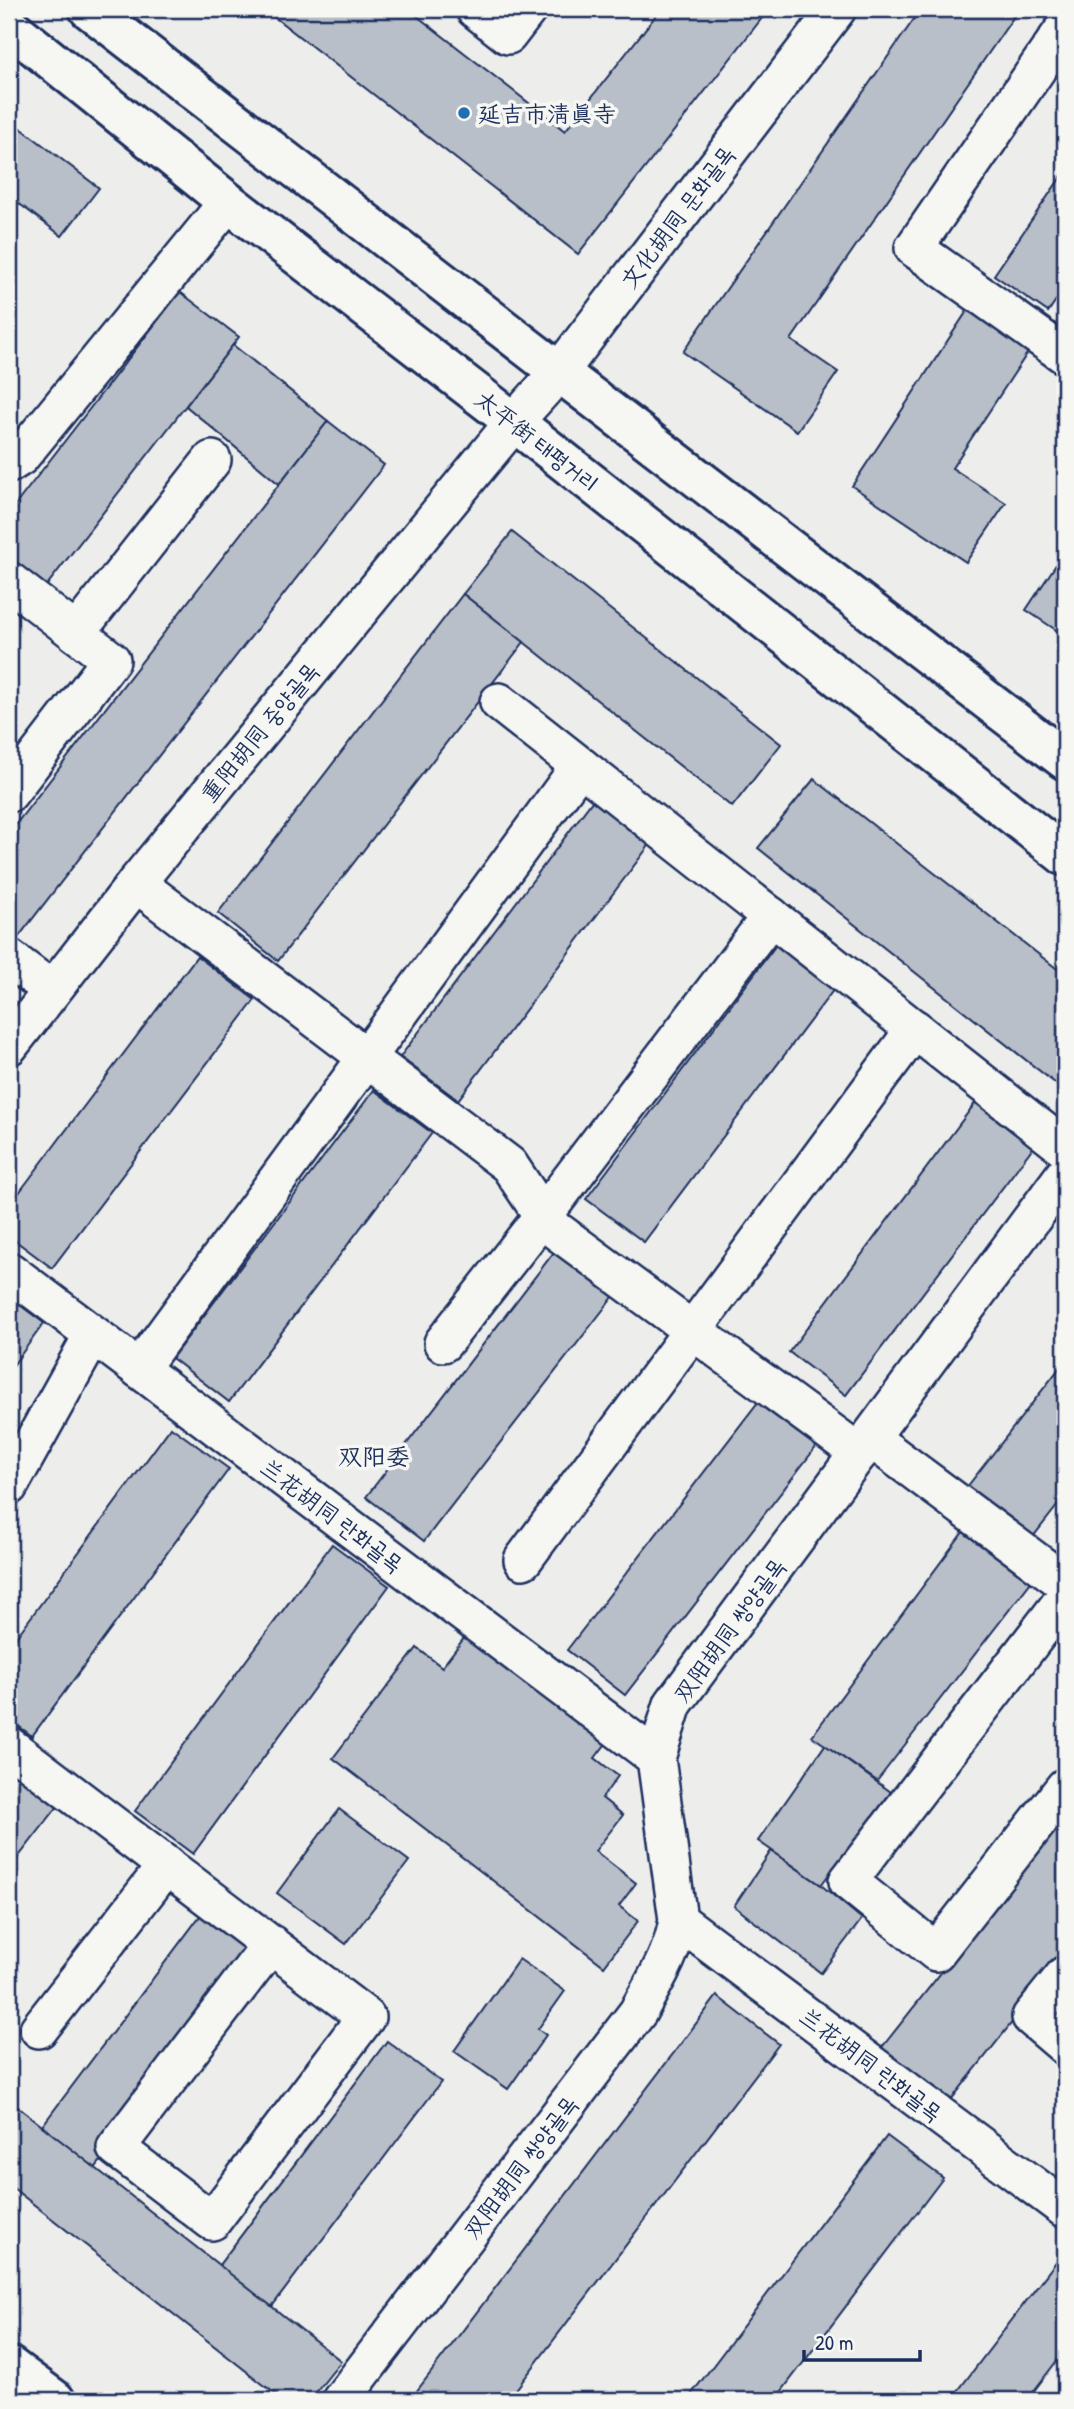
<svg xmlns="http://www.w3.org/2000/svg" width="1074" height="2409" viewBox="0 0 1074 2409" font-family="'Patrick Hand','LXGW WenKai TC','Poor Story',sans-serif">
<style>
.building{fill:#b9bfc8;stroke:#1b2f5e;stroke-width:2}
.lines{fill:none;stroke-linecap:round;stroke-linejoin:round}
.minor-casing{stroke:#1b2f5e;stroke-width:42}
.major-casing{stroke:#1b2f5e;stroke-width:44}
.minor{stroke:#f6f6f2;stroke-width:37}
.major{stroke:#f6f6f2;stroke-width:38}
.poi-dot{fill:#1f6fb2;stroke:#f6f6f2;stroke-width:2.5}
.labels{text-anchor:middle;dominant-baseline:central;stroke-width:7;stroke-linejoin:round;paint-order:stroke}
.poi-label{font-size:23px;fill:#1b2f5e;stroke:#f6f6f2;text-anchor:start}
.street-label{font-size:23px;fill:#1b2f5e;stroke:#f6f6f2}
.neighbourhood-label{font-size:24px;fill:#1b2f5e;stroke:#f6f6f2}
</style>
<rect width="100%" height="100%" fill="#edeeec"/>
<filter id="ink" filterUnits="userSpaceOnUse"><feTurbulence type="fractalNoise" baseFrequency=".0143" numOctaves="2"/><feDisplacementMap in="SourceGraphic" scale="14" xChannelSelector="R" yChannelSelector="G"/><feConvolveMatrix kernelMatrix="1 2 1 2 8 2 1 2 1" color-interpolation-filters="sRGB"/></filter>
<g filter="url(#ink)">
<g class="building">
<polygon points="264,9 408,9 565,131 661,9 769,9 578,254"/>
<polygon points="921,9 1019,9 791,340 838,372 797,431 683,352"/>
<polygon points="9,119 99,188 62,236 9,196"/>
<polygon points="1065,171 1065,287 1048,312 994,275"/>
<polygon points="180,292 239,337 40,594 9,569 9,513"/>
<polygon points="975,299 1036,340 952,468 1006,503 966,562 852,486"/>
<polygon points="233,345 328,421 279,484 186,406"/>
<polygon points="328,421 384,465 13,944 9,941 9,833"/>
<polygon points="512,532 781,744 732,807 463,594"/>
<polygon points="1065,551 1065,636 1026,610"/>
<polygon points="463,594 524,642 278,961 218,913"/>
<polygon points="814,779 1065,975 1065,1091 758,848"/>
<polygon points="593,800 651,843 458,1100 400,1057"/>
<polygon points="779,941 837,985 644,1242 586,1199"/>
<polygon points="197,956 255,1000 52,1268 9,1236 9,1206"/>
<polygon points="374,1090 432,1133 229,1402 172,1358"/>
<polygon points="982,1094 1040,1138 846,1395 789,1352"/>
<polygon points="561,1243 620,1288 424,1541 366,1497"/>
<polygon points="9,1297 44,1323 9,1371"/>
<polygon points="1065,1361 1065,1496 1025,1547 960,1496"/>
<polygon points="762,1397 820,1442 625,1695 567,1650"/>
<polygon points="171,1427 229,1469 32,1736 9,1719 9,1647"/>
<polygon points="969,1524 1037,1574 877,1781 812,1736"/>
<polygon points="332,1544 389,1586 193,1854 135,1811"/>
<polygon points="471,1629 611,1737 595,1758 618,1776 602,1798 623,1815 595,1851 636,1883 619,1906 638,1921 604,1966 333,1758 417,1648 442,1667"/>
<polygon points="825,1745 891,1792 821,1885 758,1841"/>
<polygon points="9,1764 62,1801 9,1869"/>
<polygon points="339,1809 409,1861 346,1944 277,1893"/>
<polygon points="1065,1816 1065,1955 947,2105 879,2051"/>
<polygon points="771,1851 821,1885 862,1919 821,1973 734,1906"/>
<polygon points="209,1904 263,1945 57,2219 9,2182 9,2170"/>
<polygon points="519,1959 565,1991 538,2029 546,2035 508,2089 454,2051"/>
<polygon points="717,1996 779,2044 508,2400 410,2400"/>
<polygon points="387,2041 441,2082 240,2349 186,2309"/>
<polygon points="9,2100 341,2361 310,2400 283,2400 9,2185"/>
<polygon points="887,2136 943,2178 775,2400 687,2400"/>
<polygon points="1065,2166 1065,2186 1056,2178"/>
<polygon points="1065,2250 1065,2350 1027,2400 951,2400"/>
</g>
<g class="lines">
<defs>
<g id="minor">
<polyline points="475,9 508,35 528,9"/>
<polyline points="1065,28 914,248 1065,355"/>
<polyline points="9,464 20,457 228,202"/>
<polyline points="9,581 111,660 9,793"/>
<polyline points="76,633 212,460"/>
<polyline points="499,702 1065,1148"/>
<polyline points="136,883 509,1165 543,1216 557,1231 859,1453"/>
<polyline points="9,958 52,990"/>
<polyline points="9,1046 136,883 514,422 559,372 837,9"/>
<polyline points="9,1271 656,1758"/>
<polyline points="443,1343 543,1216 771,916"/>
<polyline points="139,1369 580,766"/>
<polyline points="870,1438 1065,1583"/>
<polyline points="9,1486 93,1335"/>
<polyline points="523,1560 915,1029"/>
<polyline points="1065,1598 848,1881 936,1952 1065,1787"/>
<path d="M9,1746C128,1836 247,1926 366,2017L212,2221L116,2148L271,1944"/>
<polyline points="678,1920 1065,2209"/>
<polyline points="1065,1975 1031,2017 1065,2046"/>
<polyline points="39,2029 167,1865"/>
<path d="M341,2400L638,2012C654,1982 673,1954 678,1920L656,1758L673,1704L1065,1174"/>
</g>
<g id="major">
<polyline points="89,9 559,372 1065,760"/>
<polyline points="9,26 228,202 514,422 1065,856"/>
<polyline points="9,2366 55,2400"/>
</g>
</defs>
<use href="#minor" class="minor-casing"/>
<use href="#major" class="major-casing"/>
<use href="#minor" class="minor"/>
<use href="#major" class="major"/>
</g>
</g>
<circle class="poi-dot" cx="464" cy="113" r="7"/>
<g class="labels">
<g class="poi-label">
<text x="478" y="113">延吉市清真寺</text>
</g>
<g class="street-label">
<text transform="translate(677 217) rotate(-53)">文化胡同 문화골목</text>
<text transform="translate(537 441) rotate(38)">太平街 태평거리</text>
<text transform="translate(259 732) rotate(-51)">重阳胡同 중양골목</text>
<text transform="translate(332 1515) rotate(37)">兰花胡同 란화골목</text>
<text transform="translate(729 1630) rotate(-54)">双阳胡同 쌍양골목</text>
<text transform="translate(871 2064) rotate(37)">兰花胡同 란화골목</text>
<text transform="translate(520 2167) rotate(-53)">双阳胡同 쌍양골목</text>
</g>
<g class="neighbourhood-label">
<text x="374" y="1456">双阳委</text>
</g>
</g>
<rect width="1074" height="2409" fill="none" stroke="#f6f6f2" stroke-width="35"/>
<rect x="18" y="18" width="1039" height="2374" fill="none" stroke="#1b2f5e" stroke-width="2.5" filter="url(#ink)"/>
<path d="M804 2350v10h116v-10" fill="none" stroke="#1b2f5e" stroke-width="3.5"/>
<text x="815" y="2350" font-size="21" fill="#1b2f5e" stroke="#f6f6f2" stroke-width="5" paint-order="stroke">20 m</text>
</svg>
